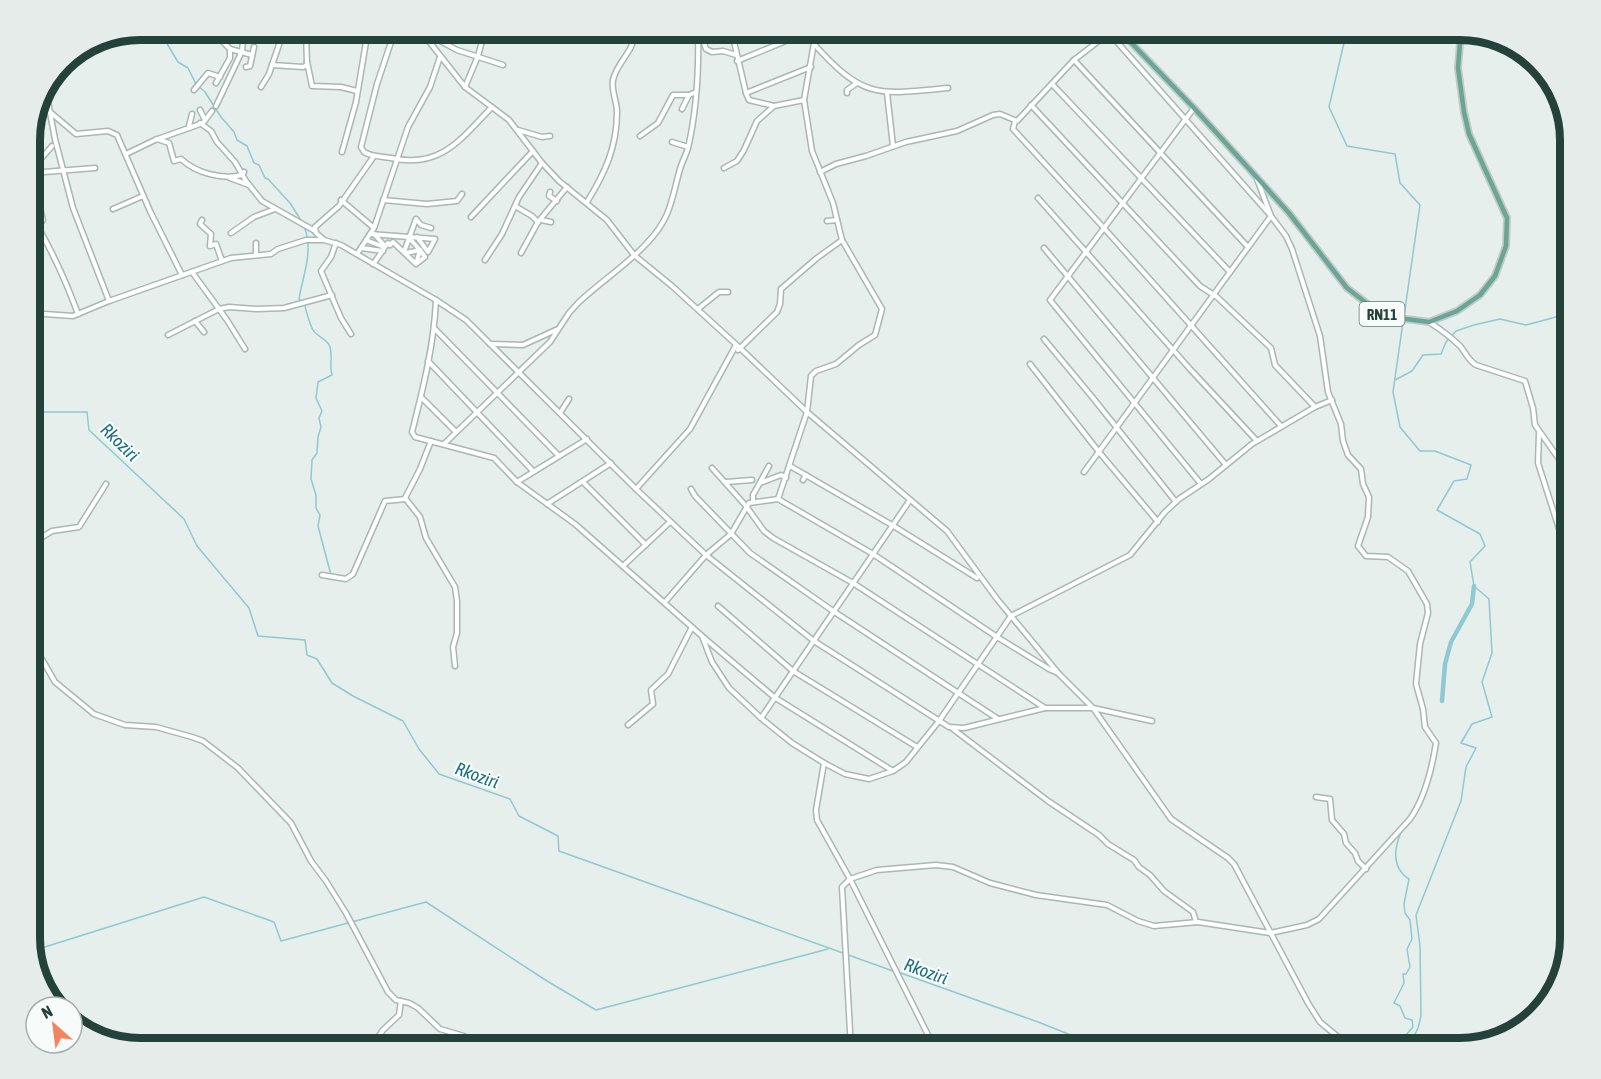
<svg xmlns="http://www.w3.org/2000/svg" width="1601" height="1079" viewBox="0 0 1601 1079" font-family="'Asap Condensed',sans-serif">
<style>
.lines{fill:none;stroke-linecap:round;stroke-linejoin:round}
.stream{stroke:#8ec9d4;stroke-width:1.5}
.canal{stroke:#8ec9d4;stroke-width:4.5}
.minor-casing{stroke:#a8b8b2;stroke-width:7}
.major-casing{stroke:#c2cac8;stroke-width:8}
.minor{stroke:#fff;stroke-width:4}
.major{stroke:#6aa596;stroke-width:4.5}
.labels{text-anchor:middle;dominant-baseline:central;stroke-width:4.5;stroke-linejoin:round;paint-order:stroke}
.shield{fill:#f7fbf9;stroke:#637a73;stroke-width:1.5}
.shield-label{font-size:15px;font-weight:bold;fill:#24423a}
.water-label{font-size:18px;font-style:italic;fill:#1c6f80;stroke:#f7fbf9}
.rim{fill:none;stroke:#24423a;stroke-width:8}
</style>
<rect width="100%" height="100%" fill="#e6efeb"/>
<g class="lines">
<g class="stream">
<polyline points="153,30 158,37 166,42 178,62 188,68 196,84 205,92 221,117 234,132 237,140 247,146 254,163 259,165 265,178 268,179 290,203 302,222"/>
<polyline points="1347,30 1329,107 1347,146 1395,154 1400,183 1420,205 1404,316"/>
<path d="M304,226C314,252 303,274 299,299L305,303C304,306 311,327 313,330C317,337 328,339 330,347C333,357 329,365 332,375L318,382L316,398L322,411L319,418L321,427L318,437L317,453L312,460L311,479L316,495V508L320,515L318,526L331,575"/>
<polyline points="1395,380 1412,371 1423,355 1441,354 1446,342 1456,331 1474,325 1500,319 1526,325 1571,313"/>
<polyline points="30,412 87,412 89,430 184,519 197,546 249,608 258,636 305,640 307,655 317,659 332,683 353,696 403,721 419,749 439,774 510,799 519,816 558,836 559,851 893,971"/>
<path d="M1401,832C1394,849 1392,868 1409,879L1404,904L1405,913L1410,920L1412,939L1407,949L1410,967L1406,974H1403L1404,983L1394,1003L1400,1006L1405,1018L1412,1020L1413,1027L1406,1035L1410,1041"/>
<polyline points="32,951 204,897 274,922 281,941 426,902 547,981 596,1010 828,949"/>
<polyline points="898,972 1038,1022 1106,1049"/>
<polyline points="1391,1049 1411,1042 1418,1028 1421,1016 1420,946 1416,915 1461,801 1466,767 1476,748 1461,743 1472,724 1492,717 1482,682 1492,653 1489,599 1474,586 1470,562 1485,546 1480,534 1437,510 1454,481 1467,479 1471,465 1435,451 1420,451 1400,427 1393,392 1403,322"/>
</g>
<polyline class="canal" points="1442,701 1445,664 1451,642 1472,604 1474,586"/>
<defs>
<g id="minor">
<polyline points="211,30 230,49 252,55"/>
<path d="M395,30L377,84L361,147L364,152C372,157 381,156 391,158C441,169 461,139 492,107"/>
<polyline points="420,30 465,87 509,120 542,163 559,181 607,220 634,255 672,286 740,348 807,412 947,531 997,599 1059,674 1093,708 1152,721"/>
<polyline points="734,30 732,33 746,93 749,100 774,106 804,100"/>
<polyline points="1113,30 1074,60 1248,247"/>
<polyline points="700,31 706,49 712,52 723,51 736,55"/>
<polyline points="431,36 457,50 503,65"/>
<path d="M814,44C863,99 878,95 948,88"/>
<polyline points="737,61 808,32"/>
<polyline points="307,62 312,86 341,87 357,91"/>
<polyline points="272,65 303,67 307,65 306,30"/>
<polyline points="246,67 250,66 254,47"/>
<polyline points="216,83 230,58 230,49"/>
<polyline points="1052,84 1230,272"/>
<polyline points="261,87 269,74 284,30"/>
<polyline points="465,87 478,56 485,30"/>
<polyline points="194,90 208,73 220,77"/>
<polyline points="746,93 811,67"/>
<polyline points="847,93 847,90 857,83"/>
<polyline points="887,93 893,146"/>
<polyline points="47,97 55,139 73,208 109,301"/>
<polyline points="1031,105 1200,286 1217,297 1271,348 1275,365 1315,407"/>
<polyline points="216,106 242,51 244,30"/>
<polyline points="1194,108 1050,300 1201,484"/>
<polyline points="682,109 689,95 696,92"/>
<polyline points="200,110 205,120"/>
<polyline points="50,112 76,134 108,131 117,135 150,211 182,275"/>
<polyline points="1015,121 1013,129 1103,227 1281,426"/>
<polyline points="200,123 211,131 217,142 235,162 246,181 262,201 315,231"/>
<polyline points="189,126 192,114"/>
<polyline points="518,130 542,137 550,136"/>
<polyline points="640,136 658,123 673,95 689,95"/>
<path d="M157,139L169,143L174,161L181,159C196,173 222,180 242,175L244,172"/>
<polyline points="672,142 688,147"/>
<polyline points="30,144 40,135"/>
<polyline points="342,152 356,102 368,30"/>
<polyline points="126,154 155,140 203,123 212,111"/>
<polyline points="724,168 737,161 744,150 757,121 774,106"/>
<path d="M30,169L43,220L38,227C54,255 67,284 78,314"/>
<polyline points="820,172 836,164 866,156 906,142 957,131 993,115 1000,114 1017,121 1074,60"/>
<polyline points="31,173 95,168"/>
<polyline points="33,173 40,160 52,146"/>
<polyline points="230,178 249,185"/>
<polyline points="550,192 549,196 557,201"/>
<polyline points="1038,198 1190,369 1257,441"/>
<polyline points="341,200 374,228"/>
<polyline points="383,200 427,204 457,201 462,194"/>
<path d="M587,202C605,173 617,147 617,112C617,101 611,91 613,80C617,61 636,51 634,30"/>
<polyline points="515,206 532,216 538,222"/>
<polyline points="113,209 143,196"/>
<polyline points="471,217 533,151"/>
<polyline points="202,220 200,224 211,234 210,246 216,244 222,261"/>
<polyline points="541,220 551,222"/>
<polyline points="827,221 837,220"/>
<polyline points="30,225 38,227"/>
<polyline points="231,233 254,217 275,209"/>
<polyline points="370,234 435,239 428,252 417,237"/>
<polyline points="374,234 385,246"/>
<polyline points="323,239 316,233 315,227 339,206 374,156"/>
<polyline points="366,240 384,247"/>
<polyline points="256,243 256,255"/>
<polyline points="336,243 331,257 321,271 341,318 351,334"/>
<polyline points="361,248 383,251"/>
<polyline points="1044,248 1226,465"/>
<polyline points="404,252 416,219 421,225 431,228"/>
<polyline points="406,253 420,250 410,239"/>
<polyline points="521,253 538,222 567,187"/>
<polyline points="357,254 374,228 408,127 430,87 440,57"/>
<polyline points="485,260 502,234 519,197 542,163"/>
<path d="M373,264C379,257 383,249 388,243L390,245L393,242L416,264L425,257L420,250L416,264"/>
<polyline points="192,272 227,320 245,349"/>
<path d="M436,300C434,345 423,389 412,432L415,437L494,458L517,482L575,524L702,636L712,662L729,688L761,718L792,743L824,763L845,774L869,779L893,771L906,762L939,721L1011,616L1130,555L1165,512L1179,499L1209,479L1252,444L1315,407L1332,400"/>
<polyline points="698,309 719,292 728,292"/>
<polyline points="30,313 73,316 109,301 231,258 271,254 278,249 306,240 324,240 341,245 436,300 466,320 636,489 706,555 814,641 949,727 964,728 1045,708 1093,708 1171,819 1228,858 1234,864 1308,1003 1320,1022 1343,1041 1356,1049"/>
<polyline points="195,321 204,332"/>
<path d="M1429,322C1440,329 1451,337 1460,346C1466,353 1468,360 1476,365L1525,381L1533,408L1535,425L1571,476"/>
<polyline points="435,329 559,456"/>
<polyline points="168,335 219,309 229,307 257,309 284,308 332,295"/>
<polyline points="1044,339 1093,398 1176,502"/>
<polyline points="490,344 523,345 558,329"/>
<polyline points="738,350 777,312 780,304 781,289 817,258 842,240"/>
<polyline points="428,361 533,471"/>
<polyline points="1030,364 1099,452 1158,522"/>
<polyline points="422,398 456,432"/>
<polyline points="560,413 569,399"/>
<polyline points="1539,433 1538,463 1571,566"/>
<polyline points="431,441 420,469 405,498 420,517 426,538 455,587 457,601 457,633 453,647 455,666"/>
<path d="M444,444L550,342L569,313L578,303C600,282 627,265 647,243C671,218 671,201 680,169C682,162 686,155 688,148C697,109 699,70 698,30"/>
<polyline points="790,466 892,525 977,578"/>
<polyline points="712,468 746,506 764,531 773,538 853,583 1045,708"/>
<polyline points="1084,472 1271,216 1109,33"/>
<polyline points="803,480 806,475"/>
<polyline points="517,482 587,439"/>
<polyline points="583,482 646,545"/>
<polyline points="726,482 752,480"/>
<polyline points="760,483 781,475 786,478"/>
<polyline points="636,489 690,429 736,345"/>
<polyline points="691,489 695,496 750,553 833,611 998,719"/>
<polyline points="778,499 807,412 811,376 816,371 836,364 859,345 875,335 882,309 842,240 833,203 812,151 804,100 814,43 808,30"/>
<polyline points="753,501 753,495 769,466"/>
<polyline points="547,504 611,463"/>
<polyline points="30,542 36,541 52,531 79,527 106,484"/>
<polyline points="623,566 670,522"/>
<polyline points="322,575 346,579 353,574 385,501 406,499"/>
<polyline points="665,602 706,555 731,534 749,503 778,499 873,554 997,637 1049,669 1058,673"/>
<polyline points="718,606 793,671 917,747"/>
<polyline points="703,637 774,697 893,771"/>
<polyline points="30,643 39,654 55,682 94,714 125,725 156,727 192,737 203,741 238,768 291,823 311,861 326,881 346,913 388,992 396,1000 409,1003 418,1008 440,1029 464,1036 489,1049"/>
<polyline points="761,718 910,500"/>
<polyline points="628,725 653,704 651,690 668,674 692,627"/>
<polyline points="953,729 1048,801 1099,835 1108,844 1134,860 1139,867 1150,875 1164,891 1193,912 1196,922"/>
<polyline points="824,763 816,810 817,820 850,879 935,1049"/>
<polyline points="1316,797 1330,799 1332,820 1344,834 1346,843 1355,853 1358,861 1366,869"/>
<polyline points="370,1049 383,1030 399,1015 401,1001"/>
<path d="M851,1049L842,887L850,879L877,870L936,865L953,867L990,883L1036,895L1107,905L1138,921L1154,926L1198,922L1270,933L1307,925L1319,919L1410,819C1425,798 1432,768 1436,743L1425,727L1423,709L1416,684L1420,644L1428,613L1427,604L1408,571L1388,557L1366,556L1358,546L1368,517L1369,497L1363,484L1361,469L1348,455L1343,441L1341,424L1328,392L1320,336L1292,249L1286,236L1271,216L1257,179"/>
</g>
<polyline id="major" points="1119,30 1194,108 1289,213 1347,288 1378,312 1391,317 1429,322 1457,311 1480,295 1495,276 1506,246 1507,218 1469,134 1464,112 1458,68 1461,30"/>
</defs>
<use href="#minor" class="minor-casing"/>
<use href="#major" class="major-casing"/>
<use href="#minor" class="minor"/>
<use href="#major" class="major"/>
</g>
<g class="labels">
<rect class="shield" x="1359.5" y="302" width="45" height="24" rx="4.5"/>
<g class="shield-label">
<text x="1382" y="314">RN11</text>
</g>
<g class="water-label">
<text transform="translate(120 442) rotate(44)">Rkoziri</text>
<text transform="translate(477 775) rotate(20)">Rkoziri</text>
<text transform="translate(926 971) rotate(20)">Rkoziri</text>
</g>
</g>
<path d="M0 0H1601V1079H0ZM140 40H1460A100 100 0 0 1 1560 140V938A100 100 0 0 1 1460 1038H140A100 100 0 0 1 40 938V140A100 100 0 0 1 140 40Z" fill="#e6ecea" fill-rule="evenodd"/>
<path class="rim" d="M140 40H1460A100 100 0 0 1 1560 140V938A100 100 0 0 1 1460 1038H140A100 100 0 0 1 40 938V140A100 100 0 0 1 140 40Z"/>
<g transform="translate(54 1025) rotate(332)"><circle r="28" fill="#f7fbf9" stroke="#a3b1ad" stroke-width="1.5"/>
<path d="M0-4.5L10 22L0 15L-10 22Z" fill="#f4845f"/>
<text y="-9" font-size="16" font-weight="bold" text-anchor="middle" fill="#24423a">N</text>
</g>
</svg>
